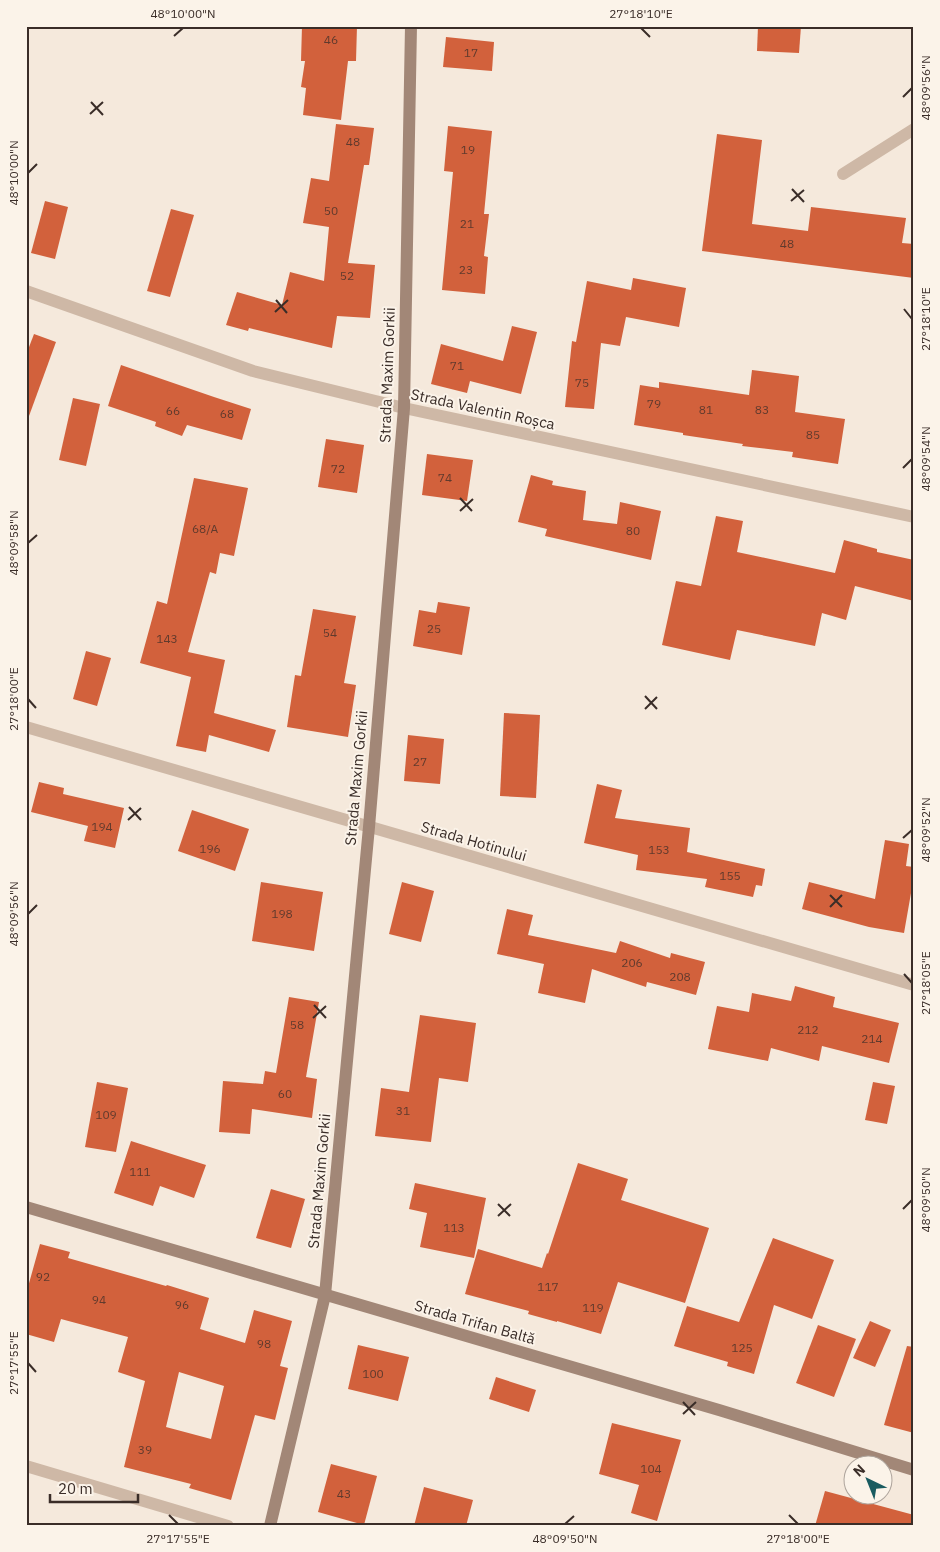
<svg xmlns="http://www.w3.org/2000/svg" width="940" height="1552" viewBox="0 0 940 1552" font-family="'IBM Plex Sans',sans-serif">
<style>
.building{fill:#d2613c;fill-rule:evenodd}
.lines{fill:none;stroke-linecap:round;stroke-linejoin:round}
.lane{stroke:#ceb8a6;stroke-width:12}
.street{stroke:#ceb8a6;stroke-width:12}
.secondary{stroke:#a28777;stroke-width:12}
.ticks{fill:none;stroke:#3a2d28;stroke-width:2}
.labels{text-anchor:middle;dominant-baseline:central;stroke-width:4;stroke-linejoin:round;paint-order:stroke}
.number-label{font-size:12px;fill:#603a2d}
.street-label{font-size:15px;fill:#3a2d28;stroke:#fbf3e9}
.neatline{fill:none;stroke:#3a2d28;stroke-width:2}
.ticks-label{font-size:12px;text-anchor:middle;fill:#3a2d28}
</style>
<rect width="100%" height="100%" fill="#f5e9dc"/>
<g class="building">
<polygon points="302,26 357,26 356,61 348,61 341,120 303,115 306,88 301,87 305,61 301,61"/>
<polygon points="758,26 801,26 799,53 757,51"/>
<polygon points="446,37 494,42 492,71 443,67"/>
<polygon points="336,124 374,128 369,165 364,165 348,263 375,265 370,318 337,316 332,348 249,328 248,331 226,325 237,292 282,305 290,272 324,281 329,227 303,223 311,178 329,181"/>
<polygon points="448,126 492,131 484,214 489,214 484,256 488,257 485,294 442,290 453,172 444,171"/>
<polygon points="717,134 762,140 752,224 808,231 811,207 906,218 902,243 914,244 914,278 702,251"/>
<polygon points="45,201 68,207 55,259 31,253"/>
<polygon points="171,209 194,215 170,297 147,291"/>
<polygon points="633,278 686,288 679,327 626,317 620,346 601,343 594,409 565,407 572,341 576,342 587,281 631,290"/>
<polygon points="512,326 537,332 521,394 470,381 467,393 431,384 441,344 503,361"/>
<polygon points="34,334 56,342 29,416 26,415 26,355"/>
<polygon points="121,365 214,397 251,409 242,440 187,425 182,436 155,426 156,422 108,406"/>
<polygon points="752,370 799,376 795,412 845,419 838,464 792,457 793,452 742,446 743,444 683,435 683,433 634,425 640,385 659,388 659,382 749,395"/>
<polygon points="73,398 100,404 86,466 59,460"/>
<polygon points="326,439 364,445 357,493 318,487"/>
<polygon points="427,454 473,460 467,501 422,495"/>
<polygon points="531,475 553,481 552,485 586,491 583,520 617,524 620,502 661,511 651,560 545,536 547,529 518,522"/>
<polygon points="194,478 248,488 234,556 220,553 216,574 210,572 188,652 225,660 214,713 276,730 269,752 209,735 206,752 176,746 191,677 140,663 157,601 167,604"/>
<polygon points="716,516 743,521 737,552 835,573 844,540 877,549 877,552 914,560 914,601 855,586 846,620 822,613 815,646 737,630 730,660 662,645 676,581 701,586"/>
<polygon points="438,602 470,607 462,655 413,646 419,610 436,613"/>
<polygon points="313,609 356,616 344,683 356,685 348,737 287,727 295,675 301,676"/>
<polygon points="86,651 111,658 97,706 73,699"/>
<polygon points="504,713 540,715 536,798 500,796"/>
<polygon points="408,735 444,739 440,784 404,781"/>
<polygon points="39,782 64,788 63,794 124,808 115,848 84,841 88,826 31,812"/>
<polygon points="597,784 622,790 615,818 690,828 687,852 765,869 762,886 756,885 753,897 705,887 707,879 636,870 638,855 584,843"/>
<polygon points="192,810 249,829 235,871 178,851"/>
<polygon points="885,840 909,844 906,866 914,867 914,876 904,933 869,927 802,909 809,882 875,899"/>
<polygon points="261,882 323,892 314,951 252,941"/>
<polygon points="402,882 434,891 421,942 389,934"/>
<polygon points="507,909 533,915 528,935 616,953 620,941 670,958 671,953 705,962 696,995 647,982 646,987 592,969 585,1003 538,993 544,964 497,954"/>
<polygon points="795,986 835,997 833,1007 899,1023 889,1063 822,1046 819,1061 771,1048 768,1061 708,1049 717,1006 749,1012 752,993 791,1001"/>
<polygon points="289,997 319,1002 306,1077 317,1079 312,1118 252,1109 250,1134 219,1132 223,1081 263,1084 265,1071 276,1073"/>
<polygon points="420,1015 476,1023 468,1082 439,1078 431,1142 375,1136 381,1088 409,1092"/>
<polygon points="97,1082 128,1088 116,1152 85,1147"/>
<polygon points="873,1082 895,1086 887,1124 865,1120"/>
<polygon points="131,1141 206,1165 194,1198 160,1186 153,1206 114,1193"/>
<polygon points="578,1163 628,1179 621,1200 709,1228 685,1303 618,1282 601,1334 557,1321 557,1322 528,1314 529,1311 465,1294 478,1249 542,1268 547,1253 548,1254"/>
<polygon points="415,1183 486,1198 474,1258 420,1247 427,1213 409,1209"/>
<polygon points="271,1189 305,1199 291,1248 256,1238"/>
<polygon points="773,1238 834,1260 812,1319 774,1305 754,1374 727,1366 728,1362 674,1346 687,1306 739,1322"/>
<path d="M40,1244L70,1252L68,1258L166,1286L167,1285L209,1298L200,1329L245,1343L254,1310L292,1321L280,1366L288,1368L275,1420L255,1415L231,1500L189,1488L191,1484L124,1467L145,1381L118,1372L128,1337L61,1319L54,1342L26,1334V1294ZM179,1372L224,1386L211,1439L166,1427Z"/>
<polygon points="870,1321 891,1330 875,1367 853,1358"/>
<polygon points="818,1325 856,1339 834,1397 796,1383"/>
<polygon points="358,1345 409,1357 398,1401 348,1389"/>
<polygon points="907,1346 914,1347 914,1433 884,1425"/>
<polygon points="496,1377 536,1390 529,1412 489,1399"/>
<polygon points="612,1423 681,1440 657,1521 631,1513 639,1485 599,1474"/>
<polygon points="331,1464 377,1476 364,1525 318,1512"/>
<polygon points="424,1487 473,1500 466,1526 414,1526"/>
<polygon points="825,1491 914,1515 914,1526 815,1526"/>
</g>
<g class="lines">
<polyline class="lane" points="843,174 914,129"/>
<g class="street">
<polyline points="26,291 253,371 404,408 914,517"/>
<polyline points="26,727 914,985"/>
<polyline points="26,1466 228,1526"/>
</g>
<g class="secondary">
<polyline points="26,1207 719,1410 914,1470"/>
<polyline points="270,1526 325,1295 369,827 404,408 411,26"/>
</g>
</g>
<path class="ticks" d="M641,28L650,37M174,36L183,28M903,97L912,88M91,102L103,115M90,114L103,102M28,173L37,164M792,189L804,202M791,201L804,190M276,300L287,313M904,309L912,319M275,312L288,300M903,468L912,459M460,498L472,511M460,511L473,499M28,543L37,535M645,696L657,709M28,699L36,708M645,709L657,697M129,807L141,820M128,820L141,808M903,838L912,830M830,895L842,907M830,907L842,895M28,914L37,905M904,974L912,983M314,1005L326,1018M313,1018L326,1006M498,1204L510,1216M903,1209L912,1200M498,1216L511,1204M28,1363L36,1372M683,1402L695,1415M683,1414L696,1402M169,1515L178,1524M789,1515L798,1524M565,1524L574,1516"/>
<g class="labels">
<g class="number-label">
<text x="331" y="39">46</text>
<text x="471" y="52">17</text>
<text x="353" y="141">48</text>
<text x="468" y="149">19</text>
<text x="331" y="210">50</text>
<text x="467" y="223">21</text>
<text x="787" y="243">48</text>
<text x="466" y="269">23</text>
<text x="347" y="275">52</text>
<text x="457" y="365">71</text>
<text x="582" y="382">75</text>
<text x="654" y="403">79</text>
<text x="706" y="409">81</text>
<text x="762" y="409">83</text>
<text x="173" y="410">66</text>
<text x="227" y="413">68</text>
<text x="813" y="434">85</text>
<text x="338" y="468">72</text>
<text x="445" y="477">74</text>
<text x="205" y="528">68/A</text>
<text x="633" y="530">80</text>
<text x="434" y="628">25</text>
<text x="330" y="632">54</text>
<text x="167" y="638">143</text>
<text x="420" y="761">27</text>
<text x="102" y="826">194</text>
<text x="210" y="848">196</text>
<text x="659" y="849">153</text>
<text x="730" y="875">155</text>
<text x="282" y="913">198</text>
<text x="632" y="962">206</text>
<text x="680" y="976">208</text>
<text x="297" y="1024">58</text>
<text x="808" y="1029">212</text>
<text x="872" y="1038">214</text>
<text x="285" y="1093">60</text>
<text x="403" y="1110">31</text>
<text x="106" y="1114">109</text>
<text x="140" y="1171">111</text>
<text x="454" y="1227">113</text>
<text x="43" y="1276">92</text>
<text x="548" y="1286">117</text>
<text x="99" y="1299">94</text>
<text x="182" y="1304">96</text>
<text x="593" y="1307">119</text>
<text x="264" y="1343">98</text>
<text x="742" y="1347">125</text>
<text x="373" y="1373">100</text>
<text x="145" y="1449">39</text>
<text x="651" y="1468">104</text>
<text x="344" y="1493">43</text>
</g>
<g class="street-label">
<text transform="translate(387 375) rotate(-88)">Strada Maxim Gorkii</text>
<text transform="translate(483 409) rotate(12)">Strada Valentin Roșca</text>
<text transform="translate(356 778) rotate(-85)">Strada Maxim Gorkii</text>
<text transform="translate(474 841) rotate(16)">Strada Hotinului</text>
<text transform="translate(319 1181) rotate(-85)">Strada Maxim Gorkii</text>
<text transform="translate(475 1322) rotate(16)">Strada Trifan Baltă</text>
</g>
</g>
<rect width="940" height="1552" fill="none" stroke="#fbf3e9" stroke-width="55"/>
<g transform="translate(868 1480) rotate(317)"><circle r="24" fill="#fbf3e9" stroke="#aea49c"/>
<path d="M0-4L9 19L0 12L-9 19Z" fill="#195b60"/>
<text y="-8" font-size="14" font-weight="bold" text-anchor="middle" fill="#3a2d28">N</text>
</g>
<path d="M50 1494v8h88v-8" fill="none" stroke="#3a2d28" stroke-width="2.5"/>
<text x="58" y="1494" font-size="15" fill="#3a2d28" stroke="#fbf3e9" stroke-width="4" paint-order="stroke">20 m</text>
<rect x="28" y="28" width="884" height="1496" class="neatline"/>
<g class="ticks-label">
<text x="183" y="18">48°10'00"N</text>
<text x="641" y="18">27°18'10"E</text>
<text transform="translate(926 88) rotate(-90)" y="4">48°09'56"N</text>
<text transform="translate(14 173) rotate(-90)" y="4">48°10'00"N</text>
<text transform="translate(926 319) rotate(-90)" y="4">27°18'10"E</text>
<text transform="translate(926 459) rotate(-90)" y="4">48°09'54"N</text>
<text transform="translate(14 543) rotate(-90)" y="4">48°09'58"N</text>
<text transform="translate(14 699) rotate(-90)" y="4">27°18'00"E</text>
<text transform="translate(926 830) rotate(-90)" y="4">48°09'52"N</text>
<text transform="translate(14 914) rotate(-90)" y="4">48°09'56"N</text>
<text transform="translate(926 983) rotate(-90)" y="4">27°18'05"E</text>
<text transform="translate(926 1200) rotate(-90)" y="4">48°09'50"N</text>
<text transform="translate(14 1363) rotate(-90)" y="4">27°17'55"E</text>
<text x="178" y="1543">27°17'55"E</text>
<text x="565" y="1543">48°09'50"N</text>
<text x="798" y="1543">27°18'00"E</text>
</g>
</svg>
